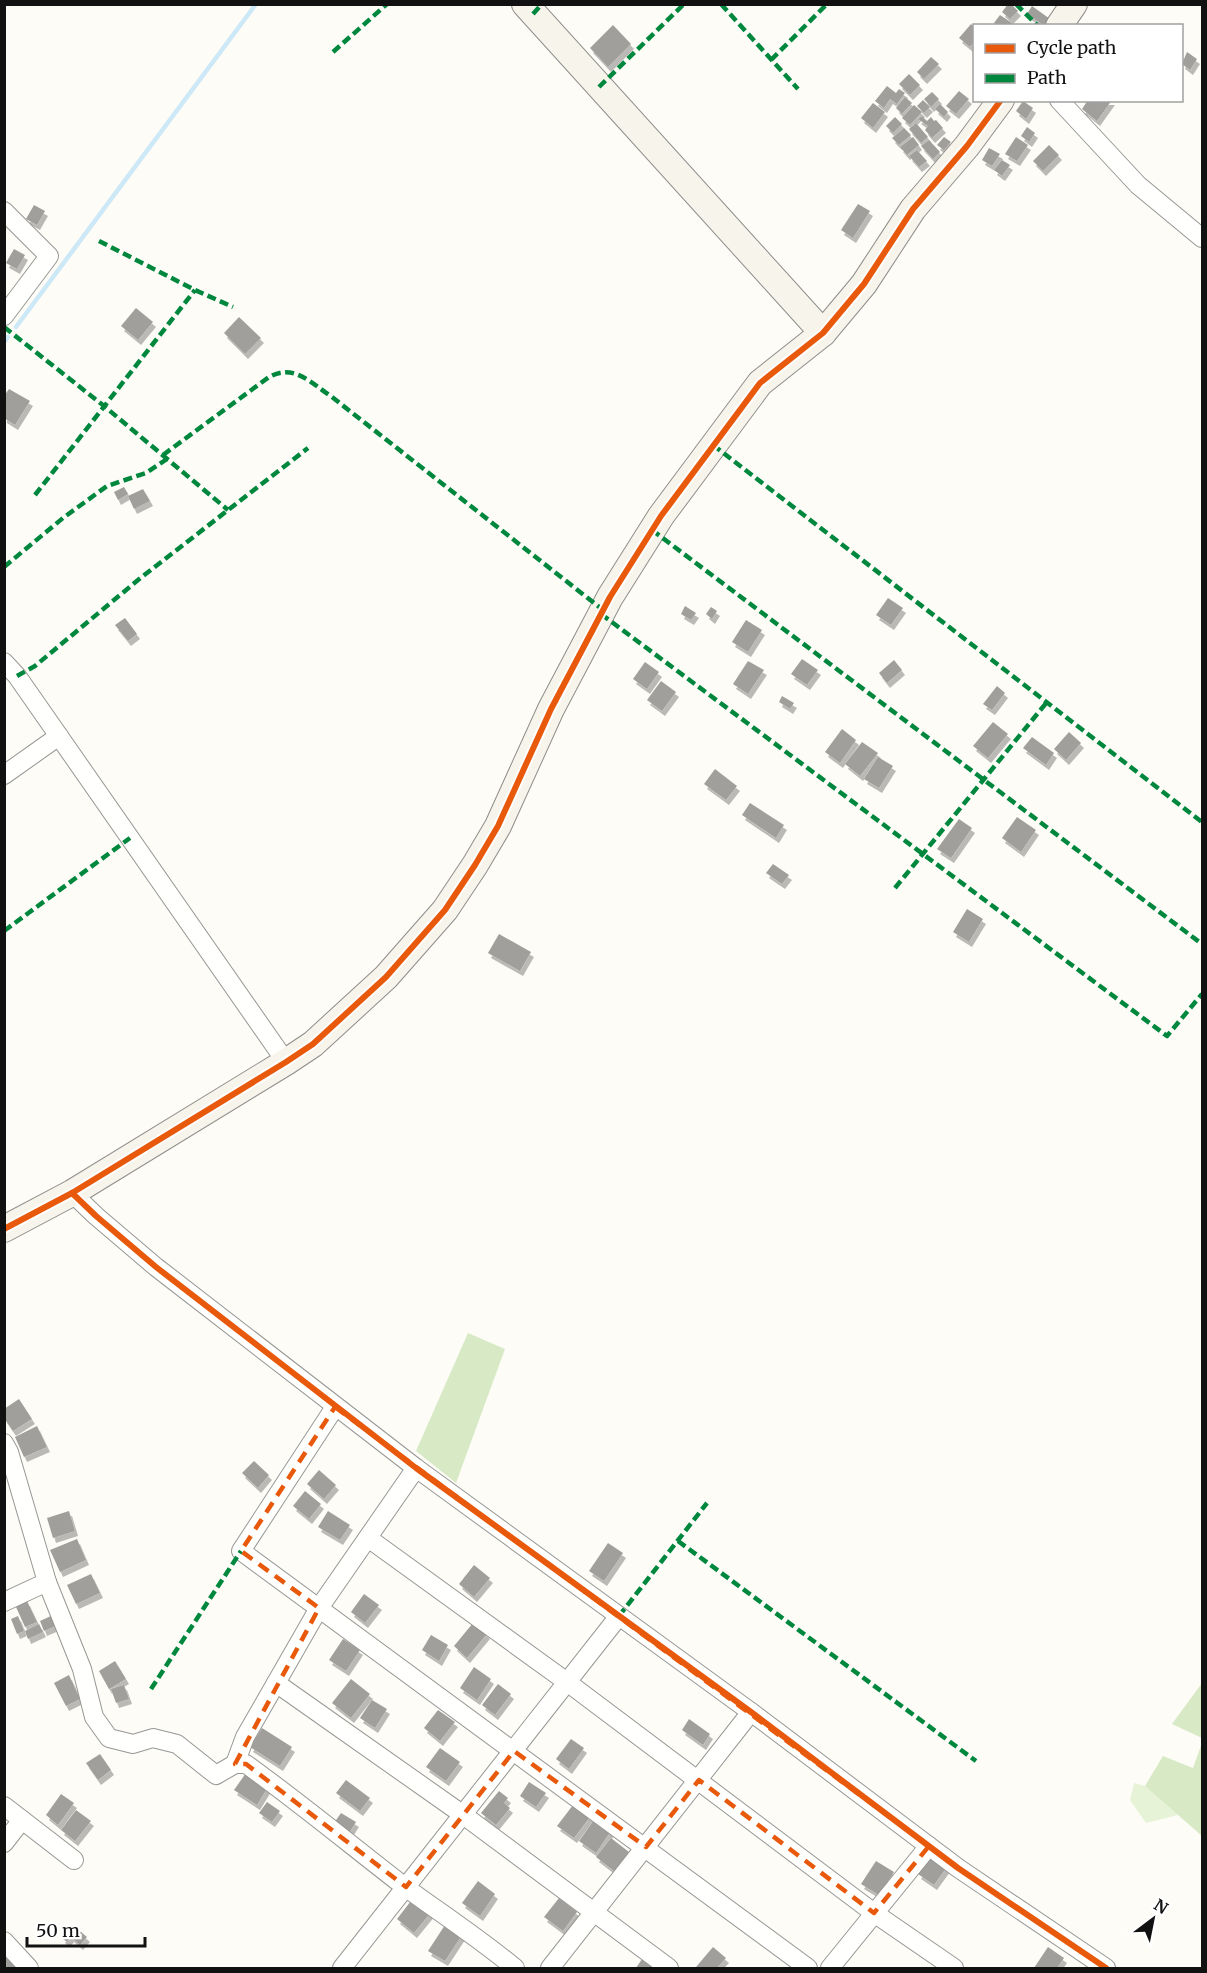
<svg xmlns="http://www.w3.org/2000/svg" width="1207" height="1973" viewBox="0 0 1207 1973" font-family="Merriweather,serif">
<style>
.green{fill:#e7f3d7}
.forest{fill:#d8eac5}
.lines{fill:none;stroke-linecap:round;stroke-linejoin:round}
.stream{stroke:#cde8f7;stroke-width:4.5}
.building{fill:#a19f9c;filter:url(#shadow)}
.street-casing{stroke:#979795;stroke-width:20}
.secondary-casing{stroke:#8e8d8b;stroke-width:28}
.street{stroke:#fffffe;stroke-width:18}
.secondary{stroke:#f6f4eb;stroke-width:26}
.quiet{stroke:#00873e;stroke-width:4.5;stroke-dasharray:9 4.5;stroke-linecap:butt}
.cycleway-casing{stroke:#fff;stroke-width:10}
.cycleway{stroke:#e8590c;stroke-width:6}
.marked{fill:none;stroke:#e8590c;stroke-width:4.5;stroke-dasharray:12 8;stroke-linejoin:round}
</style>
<defs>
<filter id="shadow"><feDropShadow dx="3" dy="5" stdDeviation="0" flood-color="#0004"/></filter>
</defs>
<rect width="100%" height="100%" fill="#fdfcf7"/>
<polygon class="green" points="1134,1783 1145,1786 1178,1815 1146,1823 1130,1800"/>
<g class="forest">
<polygon points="468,1333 505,1349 456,1483 416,1451"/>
<polygon points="1202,1683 1202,1738 1172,1724"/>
<polygon points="1202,1743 1202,1836 1145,1786 1163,1756 1193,1768"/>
</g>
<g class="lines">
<g class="stream">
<polyline points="16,327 256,4"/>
<polyline points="4,342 8,337"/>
</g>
</g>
<g class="building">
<polygon points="1008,4 1011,4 1018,11 1010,19 1002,12"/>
<polygon points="1032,6 1050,19 1045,26 1027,14"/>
<polygon points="1000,15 1012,23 1010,26 997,26 994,23"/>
<polygon points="971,24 974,27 974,42 970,47 959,38"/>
<polygon points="613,25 631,44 608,67 590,48"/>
<polygon points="1187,52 1197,59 1190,70 1182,64"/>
<polygon points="931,57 939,64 924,79 917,72"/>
<polygon points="909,74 920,85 910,95 899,84"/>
<polygon points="887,86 896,93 899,89 905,93 897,104 890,99 884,108 875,101"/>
<polygon points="959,91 969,99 956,114 946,106"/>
<polygon points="932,92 939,99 931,107 924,99"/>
<polygon points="905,97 912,103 902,114 896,108"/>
<polygon points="923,100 930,107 924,113 917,106"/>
<polygon points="1088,100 1112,100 1097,121 1082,109"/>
<polygon points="1023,101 1033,108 1026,119 1016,111"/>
<polygon points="873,103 885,112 873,128 861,118"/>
<polygon points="940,104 948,112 944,117 935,109"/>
<polygon points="914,105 922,112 910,125 902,118"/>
<polygon points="922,116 927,121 931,117 934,121 936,120 943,128 932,138 925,130 928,126 918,119"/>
<polygon points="895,117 902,124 893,133 886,126"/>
<polygon points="916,123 928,137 921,143 909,129"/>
<polygon points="1027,127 1035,133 1029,142 1021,136"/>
<polygon points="904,128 911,135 899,145 892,138"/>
<polygon points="913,137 919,145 907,155 900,147"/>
<polygon points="944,137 951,142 944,150 937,145"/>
<polygon points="1016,137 1028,145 1017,161 1005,154"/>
<polygon points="929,140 940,152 933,159 921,146"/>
<polygon points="1049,145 1059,155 1043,171 1033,161"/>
<polygon points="989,148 1000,154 992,166 982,160"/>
<polygon points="917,150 927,161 919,167 909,156"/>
<polygon points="1002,160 1010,165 1002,176 994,170"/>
<polygon points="858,204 870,211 853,238 841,230"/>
<polygon points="34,205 45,211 37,225 26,219"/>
<polygon points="14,249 25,255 17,269 6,263"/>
<polygon points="136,308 153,322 138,340 121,326"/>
<polygon points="239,317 261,338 245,354 224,333"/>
<polygon points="9,389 30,401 15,425 4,418 4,396"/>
<polygon points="124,487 128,494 118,500 114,492"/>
<polygon points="143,489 150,501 134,509 128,496"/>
<polygon points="888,598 903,608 891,625 876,615"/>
<polygon points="685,606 696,613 691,620 681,614"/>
<polygon points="711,607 717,611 712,619 706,614"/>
<polygon points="125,618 137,634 128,641 115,625"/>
<polygon points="746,620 762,630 748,652 732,642"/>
<polygon points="802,659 818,670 807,685 791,674"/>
<polygon points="894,660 902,670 887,683 879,673"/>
<polygon points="748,661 764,670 748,694 733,684"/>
<polygon points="645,662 659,672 647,689 633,679"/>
<polygon points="661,681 676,692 662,711 647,700"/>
<polygon points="997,686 1005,693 992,710 983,704"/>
<polygon points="782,696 794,703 790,709 779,702"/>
<polygon points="993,722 1008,734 988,758 973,746"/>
<polygon points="842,729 856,740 840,763 825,752"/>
<polygon points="1069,732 1081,743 1066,760 1054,749"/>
<polygon points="1032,737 1054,753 1046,765 1023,748"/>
<polygon points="862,742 878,753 860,776 845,764"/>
<polygon points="878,757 893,766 879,788 864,779"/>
<polygon points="715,769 737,786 726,800 704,784"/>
<polygon points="750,803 784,825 776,838 742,815"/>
<polygon points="1017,817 1036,830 1021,852 1002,838"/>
<polygon points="959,819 972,828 951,858 937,849"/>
<polygon points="773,864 789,875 782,884 766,873"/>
<polygon points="967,909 983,919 969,942 953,932"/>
<polygon points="499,934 531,952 520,971 488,953"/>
<polygon points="19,1399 32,1419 13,1431 4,1418 4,1409"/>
<polygon points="37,1426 47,1447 24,1457 15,1437"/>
<polygon points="254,1461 269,1475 258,1488 242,1473"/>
<polygon points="319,1470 336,1485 324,1499 307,1484"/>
<polygon points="305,1491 321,1504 309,1519 293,1506"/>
<polygon points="69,1511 75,1531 53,1538 47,1518"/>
<polygon points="328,1511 350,1525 340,1540 318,1527"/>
<polygon points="77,1539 86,1560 60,1572 50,1550"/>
<polygon points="608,1543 623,1553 604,1581 589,1571"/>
<polygon points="474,1565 490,1578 474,1597 459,1584"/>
<polygon points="91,1574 100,1593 76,1604 67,1585"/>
<polygon points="364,1594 379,1605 365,1623 351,1612"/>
<polygon points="27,1601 37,1622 25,1627 16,1607"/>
<polygon points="53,1615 58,1625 44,1631 40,1621"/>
<polygon points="18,1616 24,1631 17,1634 11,1619"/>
<polygon points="473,1623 487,1634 467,1658 454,1646"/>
<polygon points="39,1624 43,1632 28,1639 25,1631"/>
<polygon points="431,1635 448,1645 439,1661 422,1650"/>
<polygon points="343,1639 360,1650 346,1671 329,1660"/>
<polygon points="115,1661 126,1679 109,1689 99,1671"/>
<polygon points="474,1667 491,1679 477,1700 460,1688"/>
<polygon points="69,1675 80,1699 66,1706 54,1683"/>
<polygon points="351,1679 370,1694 351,1718 332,1703"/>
<polygon points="498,1684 511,1694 495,1715 482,1705"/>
<polygon points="124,1685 129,1699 116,1703 111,1689"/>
<polygon points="372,1700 387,1709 375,1728 360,1718"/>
<polygon points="438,1710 455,1722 440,1741 424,1728"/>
<polygon points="689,1719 710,1734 703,1745 682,1730"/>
<polygon points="262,1728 292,1747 280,1766 250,1747"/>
<polygon points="571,1739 584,1748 569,1769 556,1759"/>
<polygon points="440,1748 460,1762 446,1781 426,1767"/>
<polygon points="100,1754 111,1770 98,1780 86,1763"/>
<polygon points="246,1773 268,1787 257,1805 234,1790"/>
<polygon points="346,1780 370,1798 360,1811 336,1793"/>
<polygon points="529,1782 546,1793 536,1807 520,1796"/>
<polygon points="499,1791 508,1798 504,1803 510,1808 496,1825 481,1813"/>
<polygon points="61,1794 74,1803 58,1825 46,1815"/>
<polygon points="267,1802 280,1811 272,1822 259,1813"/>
<polygon points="573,1805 590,1817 574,1838 557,1826"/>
<polygon points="76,1810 91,1821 75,1841 61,1830"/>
<polygon points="341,1813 356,1822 349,1833 334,1823"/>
<polygon points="594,1820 611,1831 596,1853 579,1841"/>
<polygon points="611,1838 629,1852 614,1871 596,1857"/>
<polygon points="931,1856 947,1867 934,1885 918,1874"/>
<polygon points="876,1861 894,1872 879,1895 861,1884"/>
<polygon points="478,1881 495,1894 480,1916 462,1903"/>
<polygon points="414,1897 432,1911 414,1933 397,1919"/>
<polygon points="559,1898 577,1912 563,1931 544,1917"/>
<polygon points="73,1925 87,1937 80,1945 71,1937 67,1942 62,1938"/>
<polygon points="445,1925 462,1935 445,1961 428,1951"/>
<polygon points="4,1940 24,1959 16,1968 8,1968 4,1965"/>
<polygon points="713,1947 726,1958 717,1968 698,1968 696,1967"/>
<polygon points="1048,1947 1064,1958 1057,1968 1034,1968"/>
<polygon points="642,1959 656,1968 636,1968"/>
</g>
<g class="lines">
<defs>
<g id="street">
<polyline points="1059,100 1138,185 1202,238"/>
<polyline points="4,211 49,256 4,316"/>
<polyline points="4,662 17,676 286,1062"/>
<polyline points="4,775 59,736"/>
<polyline points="72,1193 96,1216 156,1267 416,1468 751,1712 958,1868 1106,1968"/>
<polyline points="335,1407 241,1551 808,1968"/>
<path d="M4,1443L9,1452L47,1582L82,1669L94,1717L109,1738L133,1744L153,1738L177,1744L216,1775L235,1764H246C300,1803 352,1846 405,1887C442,1914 480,1939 515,1968"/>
<polyline points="368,1538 567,1682 874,1913 954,1968"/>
<polyline points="4,1602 47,1582"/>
<polyline points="276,1683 462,1814 669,1968"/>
<polyline points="235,1764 245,1737 319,1608 416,1468"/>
<polyline points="4,1806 74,1860"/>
<polyline points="4,1843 22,1820"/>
<polyline points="4,1941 29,1968"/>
<polyline points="342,1968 619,1616"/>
<polyline points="550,1968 751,1712"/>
<polyline points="830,1968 929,1846"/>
</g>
<g id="secondary">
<polyline points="525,4 823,333"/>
<polyline points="1059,26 1074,4"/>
<polyline points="4,1229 72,1193 286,1062 313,1044 386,977 445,910 475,865 498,826 551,709 610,597 661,516 760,383 823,333 864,284 913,209 967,146 1001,100"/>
</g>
</defs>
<use href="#street" class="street-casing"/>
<use href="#secondary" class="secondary-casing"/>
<use href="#street" class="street"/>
<use href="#secondary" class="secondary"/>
<g class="quiet">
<polyline points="721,4 798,89"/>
<polyline points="1016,4 1038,26"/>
<polyline points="533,14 542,4"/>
<polyline points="333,52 387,4"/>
<polyline points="771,60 827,4"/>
<polyline points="599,87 684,4"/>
<polyline points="99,241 195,290 233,307"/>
<polyline points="4,327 104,406 228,510"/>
<polyline points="713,445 1202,822"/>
<path d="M163,455L269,377C294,363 311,383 332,397L603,610"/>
<polyline points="35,495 195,290"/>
<polyline points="652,530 1202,944"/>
<polyline points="4,567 63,518 107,486 146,473 167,459"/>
<polyline points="601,614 1167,1036 1202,994"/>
<polyline points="17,676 35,666 138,580 308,448"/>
<polyline points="895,888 1047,702"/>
<polyline points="4,931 130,838"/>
<polyline points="678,1541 976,1761"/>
<polyline points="619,1616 707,1503"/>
<polyline points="151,1689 241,1551"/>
</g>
<defs>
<g id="cycleway">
<polyline points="72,1193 96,1216 156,1267 416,1468 751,1712 958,1868 1106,1968"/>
<polyline points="4,1229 72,1193 286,1062 313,1044 386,977 445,910 475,865 498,826 551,709 610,597 661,516 760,383 823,333 864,284 913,209 967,146 1001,100"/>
</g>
</defs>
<use href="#cycleway" class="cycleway-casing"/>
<use href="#cycleway" class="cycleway"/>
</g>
<path class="marked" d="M335,1407L929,1846L874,1913L699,1780L646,1847L514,1751L406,1887L246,1764H235L319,1608L241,1551Z"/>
<rect width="1207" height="1973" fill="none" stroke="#111111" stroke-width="12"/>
<rect x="973" y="24" width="210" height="78" fill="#ffffff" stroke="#a0a0a0" stroke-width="1.5"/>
<rect x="985" y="44" width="30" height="9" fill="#e8590c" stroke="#a0a0a0" stroke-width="1.5"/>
<text x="1027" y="54" font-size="18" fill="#111111">Cycle path</text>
<rect x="985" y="74" width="30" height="9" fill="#00873e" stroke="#a0a0a0" stroke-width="1.5"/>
<text x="1027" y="84" font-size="18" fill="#111111">Path</text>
<g transform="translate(1153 1919) rotate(32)" stroke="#ffffff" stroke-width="4.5" paint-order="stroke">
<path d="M0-4.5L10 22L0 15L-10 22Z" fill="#111111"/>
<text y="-9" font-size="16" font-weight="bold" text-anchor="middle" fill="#111111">N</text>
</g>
<path d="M27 1937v9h118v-9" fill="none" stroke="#111111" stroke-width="3"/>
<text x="36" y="1937" font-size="18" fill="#111111" stroke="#ffffff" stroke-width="4.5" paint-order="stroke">50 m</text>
</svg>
